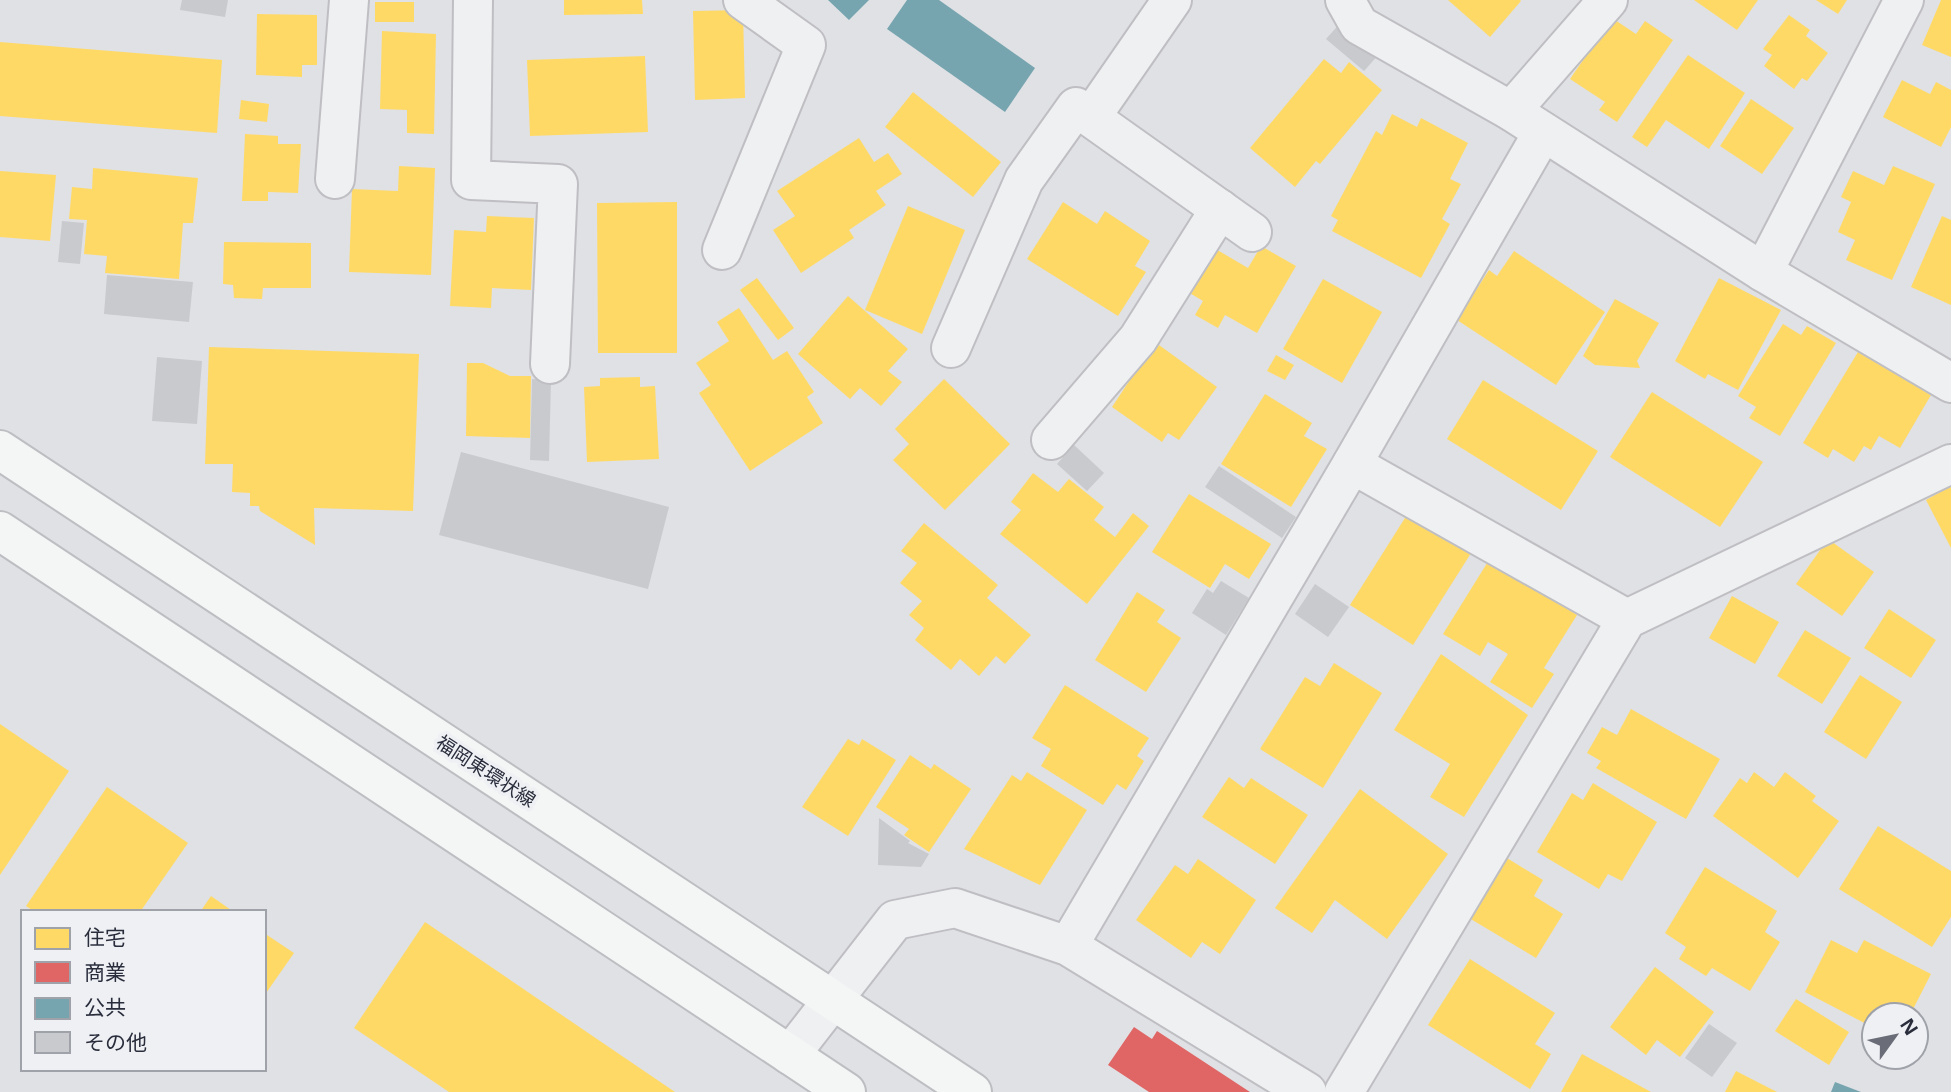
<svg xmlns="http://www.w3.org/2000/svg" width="1951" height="1092" viewBox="0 0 1951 1092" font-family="'Open Sans','Noto Sans JP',sans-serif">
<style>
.homes{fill:#ffd966}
.shops{fill:#e06666}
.public{fill:#76a5af}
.building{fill:#c9cacd}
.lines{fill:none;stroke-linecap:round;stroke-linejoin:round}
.minor-casing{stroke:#bfbfc3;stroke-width:42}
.major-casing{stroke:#bdbec2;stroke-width:42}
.minor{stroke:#eff0f2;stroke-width:38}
.major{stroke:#f4f5f5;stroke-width:38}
.labels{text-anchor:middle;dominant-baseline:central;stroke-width:7;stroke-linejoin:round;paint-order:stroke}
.street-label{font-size:19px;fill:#2a2d3c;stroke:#eef0f4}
</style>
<rect width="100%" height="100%" fill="#e0e1e5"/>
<g class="homes">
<polygon points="564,0 642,0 643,14 564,15"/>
<polygon points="1448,0 1520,0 1521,1 1490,37"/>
<polygon points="1694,0 1758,0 1737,30"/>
<polygon points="1816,0 1847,0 1838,14"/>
<polygon points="1941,0 1951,0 1951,57 1922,45"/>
<rect x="375" y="2" width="39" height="20"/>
<polygon points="743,10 745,98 695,100 693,11"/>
<polygon points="257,14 317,15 317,65 302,65 302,77 256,75"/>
<polygon points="1789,15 1810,30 1806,36 1828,53 1807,81 1802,78 1794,89 1764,66 1772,55 1763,49"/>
<polygon points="1612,18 1636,34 1645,21 1673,40 1617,122 1599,110 1605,102 1570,79"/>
<polygon points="382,31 436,34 434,134 407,133 407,110 380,109"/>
<polygon points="0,42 222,60 217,133 0,116"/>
<polygon points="1688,55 1745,93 1709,149 1666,120 1647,147 1632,137"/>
<polygon points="645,56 648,132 530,136 527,60"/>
<polygon points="1324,59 1341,73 1349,62 1382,90 1320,164 1316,161 1295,187 1250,148"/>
<polygon points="1902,80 1930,94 1936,82 1951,90 1951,127 1941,147 1883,117"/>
<polygon points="913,92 1001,162 973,197 885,127"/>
<polygon points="1751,99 1794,128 1762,174 1720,146"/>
<polygon points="241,100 269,104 267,122 239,119"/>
<polygon points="1392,114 1417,127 1421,118 1468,143 1450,179 1461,184 1442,219 1450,224 1421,278 1332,231 1338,220 1331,216 1376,131 1382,135"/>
<polygon points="245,134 278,136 278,144 301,144 298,193 268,192 268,201 242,201"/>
<polygon points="859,138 874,162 888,153 902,174 876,191 886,205 849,230 854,238 801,273 773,230 795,216 777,191"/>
<polygon points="399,166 435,168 431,275 349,272 352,189 398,191"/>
<polygon points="1893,166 1935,184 1892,280 1846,260 1855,240 1838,232 1851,202 1841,197 1853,171 1884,185"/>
<polygon points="93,168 198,178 193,223 183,223 179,279 105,273 107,256 84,254 87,220 69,219 72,187 92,189"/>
<polygon points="0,171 56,175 50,241 0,237"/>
<polygon points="677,202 677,353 598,353 597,203"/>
<polygon points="1063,202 1097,224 1105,211 1150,241 1135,266 1146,272 1118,316 1027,259"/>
<polygon points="908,206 965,230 922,334 865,310"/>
<polygon points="487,216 534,218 531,290 492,288 491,308 450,306 454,230 486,232"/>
<polygon points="1942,216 1951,220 1951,305 1911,287"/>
<polygon points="224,242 311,243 311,288 263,288 262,299 234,298 233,285 223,284"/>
<polygon points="1261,246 1296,266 1257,333 1225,315 1218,328 1195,315 1203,301 1188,292 1214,248 1248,268"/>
<polygon points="1514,251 1605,312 1556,385 1457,320 1489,270 1497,276"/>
<polygon points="757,278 794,328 778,340 740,290"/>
<polygon points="1719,278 1781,310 1738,390 1708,374 1705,379 1675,361"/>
<polygon points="1323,279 1382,312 1342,383 1283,349"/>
<polygon points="848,296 908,349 888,371 902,382 881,406 860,388 850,399 798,354"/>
<polygon points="1615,299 1659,323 1637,361 1640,368 1595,365 1583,356"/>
<polygon points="739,308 773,360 787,351 814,392 807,397 823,423 750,471 699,393 711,385 696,363 729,341 717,322"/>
<polygon points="1783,324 1801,335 1807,326 1836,343 1780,436 1749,418 1756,407 1738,396"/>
<polygon points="1159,345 1217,387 1179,440 1168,433 1162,442 1112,407 1147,354 1150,357"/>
<polygon points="209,347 419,354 413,511 314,508 315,545 260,511 259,506 250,506 250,493 232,492 233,464 205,464"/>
<polygon points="1858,352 1931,395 1900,448 1879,436 1871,450 1864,446 1854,462 1833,449 1828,458 1803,443"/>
<polygon points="1276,355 1294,365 1285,380 1267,371"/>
<polygon points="467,363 483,363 510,376 531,376 530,438 466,436"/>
<polygon points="640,377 640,387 655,386 659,459 587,462 584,387 600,386 600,378"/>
<polygon points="944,379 1010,444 945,510 893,460 909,444 895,429"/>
<polygon points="1483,380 1598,451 1561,510 1447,439"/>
<polygon points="1652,392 1763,462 1720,527 1610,457"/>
<polygon points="1265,394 1312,423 1304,436 1327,449 1291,507 1221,464"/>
<polygon points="1033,473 1058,492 1069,479 1104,507 1094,520 1115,537 1133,513 1149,526 1087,604 1000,534 1021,510 1011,502"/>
<polygon points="1951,486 1951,548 1926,500"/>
<polygon points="1189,494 1271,544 1249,579 1225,564 1210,588 1152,552"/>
<polygon points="1410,510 1473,550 1413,645 1350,605"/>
<polygon points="924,523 998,585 987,598 1031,635 1005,664 996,656 979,676 960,659 951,670 915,640 924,628 909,615 922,601 900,583 917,563 901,551"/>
<polygon points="1828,539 1874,572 1842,616 1796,584"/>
<polygon points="1489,560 1577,615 1544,668 1554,674 1532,708 1490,682 1508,654 1488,642 1480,656 1443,634"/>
<polygon points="1137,592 1165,610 1157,622 1181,638 1146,692 1095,660"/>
<polygon points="1732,596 1779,622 1755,664 1709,638"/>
<polygon points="1889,609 1936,640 1911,678 1864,648"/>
<polygon points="1805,630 1851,658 1822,704 1777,676"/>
<polygon points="1441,654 1528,715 1464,817 1430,797 1450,764 1394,730"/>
<polygon points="1334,663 1382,693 1323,788 1260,749 1305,677 1320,686"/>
<polygon points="1860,675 1902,702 1866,759 1824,732"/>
<polygon points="1065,685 1149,738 1137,756 1144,761 1126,790 1117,784 1103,805 1041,766 1051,749 1032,738"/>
<polygon points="1631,709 1720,759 1686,819 1596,768 1601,761 1587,753 1602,727 1617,735"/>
<polygon points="0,724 69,771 0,875"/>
<polygon points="848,739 859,745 862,739 896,760 848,836 802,807"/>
<polygon points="910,755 931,769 934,764 971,789 929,852 904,835 909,829 876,807"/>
<polygon points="1027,772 1087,810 1040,885 964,849 1012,775 1021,781"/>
<polygon points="1754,772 1774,787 1785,772 1816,796 1812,801 1839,821 1798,878 1713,816 1740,778 1747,783"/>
<polygon points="1229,777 1244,788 1251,778 1308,815 1275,864 1202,817"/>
<polygon points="1593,783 1657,822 1622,881 1608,874 1599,889 1537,852 1572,793 1583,800"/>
<polygon points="107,787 188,843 140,912 35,912 26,906"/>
<polygon points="1360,789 1448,854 1387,939 1335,900 1312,933 1275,908"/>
<polygon points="1878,826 1951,871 1951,917 1932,947 1839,889"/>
<polygon points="1502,855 1543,880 1534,896 1563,914 1536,958 1464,915"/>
<polygon points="1198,859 1256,900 1220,954 1202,942 1191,958 1136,920 1175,865 1188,874"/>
<polygon points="1705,867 1777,911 1765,932 1780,942 1750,991 1712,968 1706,976 1679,959 1686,947 1665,933"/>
<polygon points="211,896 234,912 200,912"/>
<polygon points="425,922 675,1092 449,1092 354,1028"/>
<polygon points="264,933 294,953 264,996"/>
<polygon points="1831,940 1857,953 1864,940 1931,974 1910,1015 1874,1015 1874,1028 1805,992"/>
<polygon points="1470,959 1555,1013 1535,1044 1551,1054 1530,1089 1428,1025"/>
<polygon points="1655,967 1714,1012 1680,1057 1657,1040 1646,1055 1610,1027"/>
<polygon points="1796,999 1849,1032 1829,1065 1775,1031"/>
<polygon points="1582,1054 1651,1092 1561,1092"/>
<polygon points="1736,1071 1777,1092 1725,1092"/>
</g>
<polygon class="shops" points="1134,1027 1152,1039 1157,1031 1250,1092 1149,1092 1108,1065"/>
<g class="public">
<polygon points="828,0 869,0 849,20"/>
<polygon points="907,0 939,0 1035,68 1005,112 887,29"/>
<polygon points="1835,1082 1861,1092 1831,1092"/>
</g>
<g class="building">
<polygon points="182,0 228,0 225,17 180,10"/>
<polygon points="1343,20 1380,53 1364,71 1326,39"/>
<polygon points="62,221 84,223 80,264 58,262"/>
<polygon points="107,275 193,282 189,322 104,314"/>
<polygon points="157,357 202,361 197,424 152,421"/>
<polygon points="532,379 551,380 549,461 530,460"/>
<polygon points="1074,445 1104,473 1087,491 1057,464"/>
<polygon points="461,452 669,507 648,589 439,535"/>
<polygon points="1219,466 1296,517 1282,538 1205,487"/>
<polygon points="1221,581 1249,598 1226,635 1192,613 1207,589 1213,593"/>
<polygon points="1315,584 1349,607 1328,637 1295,614"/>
<polygon points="879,818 910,841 908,843 929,854 921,867 878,865"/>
<polygon points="1709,1024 1737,1043 1712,1077 1685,1058"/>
</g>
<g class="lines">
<defs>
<g id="minor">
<polyline points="473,0 471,180 558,184 550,364"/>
<polyline points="1345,0 1359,25 1511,111 1763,272 1951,383"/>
<polyline points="1511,111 1608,0"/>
<polyline points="1091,117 1172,0"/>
<polyline points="335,179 349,0"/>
<polyline points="722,250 806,45 743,0"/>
<polyline points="1763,272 1904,0"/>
<polyline points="951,348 1024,180 1076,107 1252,232"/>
<polyline points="1051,440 1138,339 1220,209"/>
<polyline points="1352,464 1627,619"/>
<polyline points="1068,946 1352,464 1543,132"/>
<polyline points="790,1055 895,920 955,908 1068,946 1307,1092"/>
<polyline points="1344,1092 1627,619 1951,464"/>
</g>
<g id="major">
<polyline points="0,450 972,1092"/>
<polyline points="0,531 846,1092"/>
</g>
</defs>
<use href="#minor" class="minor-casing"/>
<use href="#major" class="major-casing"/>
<use href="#minor" class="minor"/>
<use href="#major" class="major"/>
</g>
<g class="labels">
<g class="street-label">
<text transform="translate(486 771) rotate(33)">福岡東環状線</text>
</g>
</g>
<rect x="21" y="910" width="245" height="161" fill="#eef0f4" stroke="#a0a2aa" stroke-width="2"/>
<rect x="35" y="928" width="35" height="21" fill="#ffd966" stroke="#a0a2aa" stroke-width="2"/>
<text x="84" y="945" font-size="21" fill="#2a2d3c">住宅</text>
<rect x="35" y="962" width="35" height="21" fill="#e06666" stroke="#a0a2aa" stroke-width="2"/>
<text x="84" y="980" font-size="21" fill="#2a2d3c">商業</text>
<rect x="35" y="998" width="35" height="21" fill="#76a5af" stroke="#a0a2aa" stroke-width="2"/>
<text x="84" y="1015" font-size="21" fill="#2a2d3c">公共</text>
<rect x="35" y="1032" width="35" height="21" fill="#c9cacd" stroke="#a0a2aa" stroke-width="2"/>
<text x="84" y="1050" font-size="21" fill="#2a2d3c">その他</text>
<g transform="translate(1895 1036) rotate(57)"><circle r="33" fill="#eef0f4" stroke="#a0a2aa" stroke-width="2"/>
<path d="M0-5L12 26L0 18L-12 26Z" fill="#6a6c77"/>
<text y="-10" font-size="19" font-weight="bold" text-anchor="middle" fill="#2a2d3c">N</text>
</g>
</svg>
